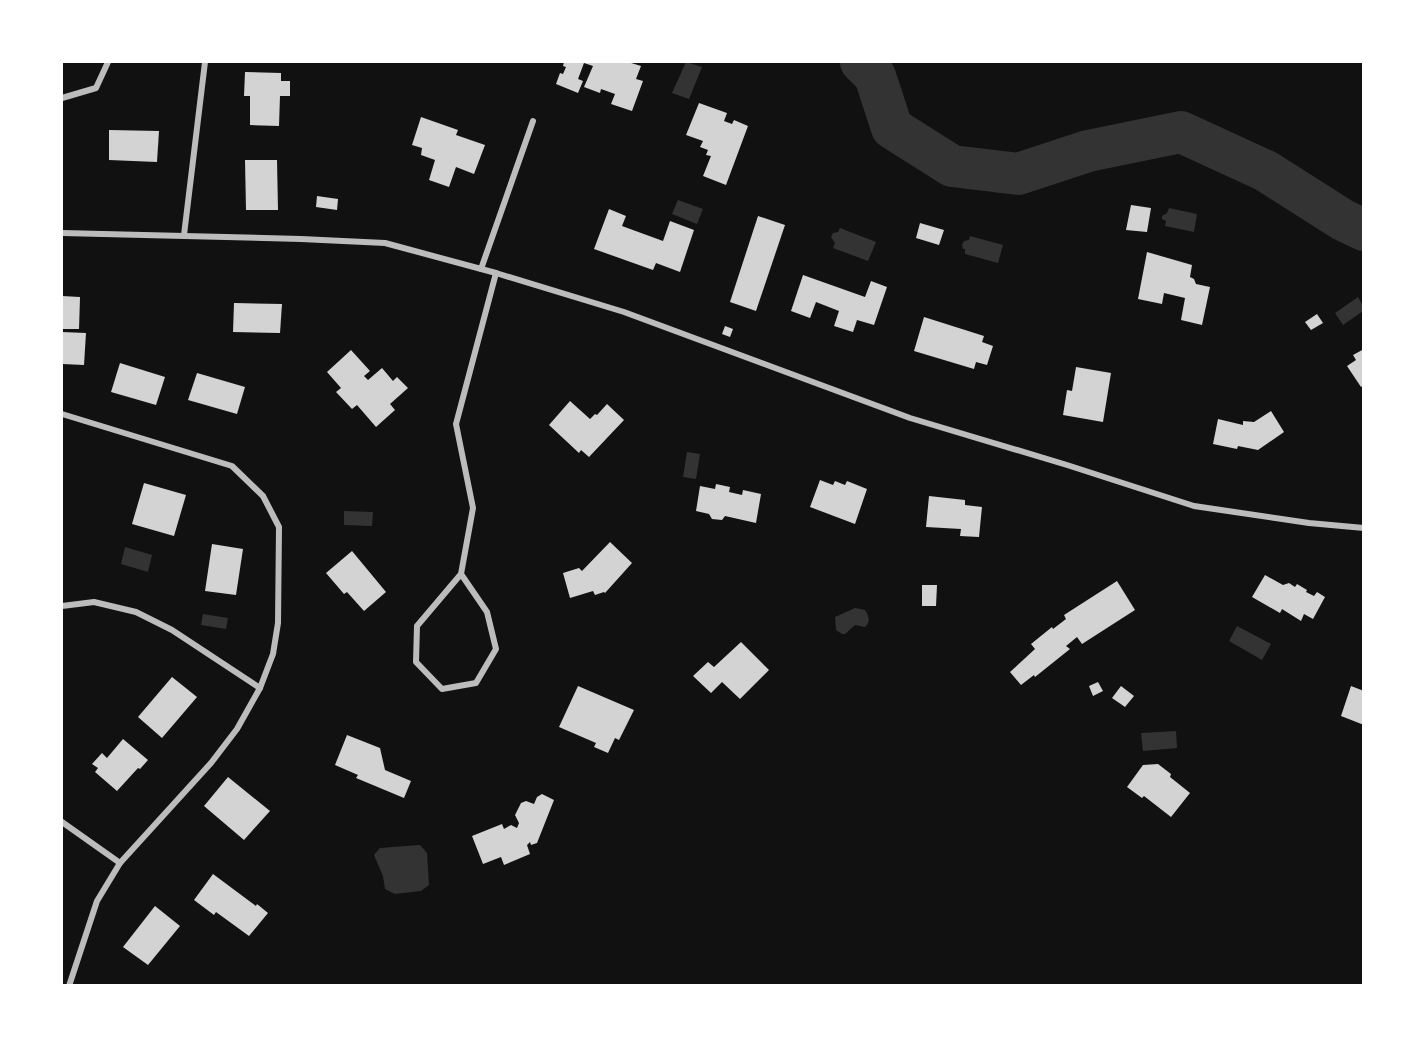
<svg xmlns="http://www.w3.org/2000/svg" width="1425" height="1047" viewBox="0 0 1425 1047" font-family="'Exo 2',sans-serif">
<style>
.water{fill:#333}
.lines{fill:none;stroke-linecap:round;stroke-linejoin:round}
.river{stroke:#333;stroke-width:42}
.building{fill:#d3d3d3}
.minor{stroke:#bcbcbc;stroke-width:6}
</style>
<rect width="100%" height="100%" fill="#111"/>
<g class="water">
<polygon points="686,62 702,67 689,99 672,93"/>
<polygon points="678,200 703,209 697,224 672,214"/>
<polygon points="1169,208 1197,214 1194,232 1165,226 1166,221 1162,219 1162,216 1167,213"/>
<polygon points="840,228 876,242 868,261 833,248 835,243 831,237 833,233 838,232"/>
<polygon points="970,236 1003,245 998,263 965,254 965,249 963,249 962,245 964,241 969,240"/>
<polygon points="1358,297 1363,306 1363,311 1343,325 1335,313"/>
<polygon points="687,452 700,454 696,479 683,477"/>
<polygon points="344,511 373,512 372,526 344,525"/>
<polygon points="125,547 152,555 148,572 121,564"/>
<path d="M855,608L865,610C869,616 871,622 865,627L855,625L845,634H842L836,630L835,617Z"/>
<polygon points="203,614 228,618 226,629 201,625"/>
<polygon points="1237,626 1271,644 1262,660 1229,641"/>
<polygon points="1176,731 1177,748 1143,751 1141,733"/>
<polygon points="420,845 427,853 429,885 421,891 395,894 385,889 383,876 374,855 380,848"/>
</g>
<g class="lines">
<polyline class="river" points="861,62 875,76 892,128 952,166 1018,174 1088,151 1181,132 1266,171 1343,220 1364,230"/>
</g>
<g class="building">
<polygon points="564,62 628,62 641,66 636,79 643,81 632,111 611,104 615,94 601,89 600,93 584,87 593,66 584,63 578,79 583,81 578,93 556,84 560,73 563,74 566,67 563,66"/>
<polygon points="245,72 281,73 281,81 290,81 290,96 280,96 279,126 250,125 250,96 244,96"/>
<polygon points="699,103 727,113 724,121 732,124 734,120 748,126 726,185 703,176 711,156 706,155 708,150 700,147 703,141 686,135"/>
<polygon points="421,117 458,130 456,135 485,145 474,174 456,167 449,187 429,180 435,160 421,155 422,148 412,145"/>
<polygon points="109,130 159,131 157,162 109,160"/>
<polygon points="245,160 277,160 278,210 246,210"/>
<polygon points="317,196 338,199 337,210 316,207"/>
<polygon points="1131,205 1151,208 1147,232 1126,230"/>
<polygon points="609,209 626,216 622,226 663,241 670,221 694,230 680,272 656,263 653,270 594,249"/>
<polygon points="758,216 785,225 756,311 730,302"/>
<polygon points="920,223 944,230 939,245 916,238"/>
<polygon points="1147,252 1192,265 1190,277 1194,279 1196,284 1210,287 1202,325 1181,320 1185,298 1164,293 1162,304 1138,299"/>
<polygon points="803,275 865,297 871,281 887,287 874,325 857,320 853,332 834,326 839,311 816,302 810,318 791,311"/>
<polygon points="62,296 80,297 79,329 62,329"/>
<polygon points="234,303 282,304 280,333 233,332"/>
<polygon points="1317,314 1323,323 1311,330 1305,322"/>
<polygon points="924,317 984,336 982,342 993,346 987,365 976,362 974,369 914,351"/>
<polygon points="725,326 733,329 730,337 722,334"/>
<polygon points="62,332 86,333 84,365 62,364"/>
<polygon points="1364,349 1364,385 1361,387 1347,366 1356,360 1353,355"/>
<polygon points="351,350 370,371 364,376 368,380 382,368 393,381 397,377 408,388 390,404 395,410 376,427 357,405 352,409 336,392 341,388 327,372"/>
<polygon points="120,363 165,377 156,405 111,392"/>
<polygon points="1076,367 1111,373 1103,422 1063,415 1067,390 1072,391"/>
<polygon points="197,373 245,387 237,414 188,400"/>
<polygon points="570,401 590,419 595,414 597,415 607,404 624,420 589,457 581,450 579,453 549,425"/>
<polygon points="1271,411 1284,432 1258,450 1238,446 1237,449 1213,444 1218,419 1243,425 1243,421 1254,422"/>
<polygon points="820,480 833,485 835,481 845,485 847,481 867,489 855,524 810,507"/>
<polygon points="144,483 186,495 174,536 132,524"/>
<polygon points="716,484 730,487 729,492 742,495 743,490 761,494 756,523 725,516 722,520 712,519 709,514 696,511 700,486 715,489"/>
<polygon points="929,496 965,500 965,505 982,507 979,537 960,536 961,529 926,527"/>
<polygon points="610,542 632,563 605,593 604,592 595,595 593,591 570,598 563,573 579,568 582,571"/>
<polygon points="212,544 243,549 236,595 205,591"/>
<polygon points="352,551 386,592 364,611 347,592 344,594 326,573"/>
<polygon points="1265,575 1283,585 1289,583 1295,587 1297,584 1307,590 1306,592 1314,596 1317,592 1325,597 1313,619 1304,614 1301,621 1282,609 1280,613 1252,597"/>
<polygon points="1117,581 1135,610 1082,644 1077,637 1066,646 1070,649 1035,677 1034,675 1021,685 1010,672 1035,649 1031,644 1052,627 1053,629 1066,619 1064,615"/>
<polygon points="922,585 937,585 936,606 922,606"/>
<polygon points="741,642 769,670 740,699 722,682 711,693 693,676 708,662 714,667"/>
<polygon points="172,677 197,697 162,738 138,717"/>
<polygon points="1098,682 1103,691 1093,696 1089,686"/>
<polygon points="578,686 634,710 619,740 615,738 608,753 594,747 596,743 559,727"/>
<polygon points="1121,686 1134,696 1125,707 1112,698"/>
<polygon points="1351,686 1364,691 1364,725 1341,716"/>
<polygon points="347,735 380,748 385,770 411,781 404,798 356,778 358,775 335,765"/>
<polygon points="123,739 148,760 140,769 138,768 117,791 95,772 98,768 92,764 102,753 107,758"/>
<polygon points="1158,764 1171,774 1170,777 1190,793 1171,817 1144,796 1142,798 1127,787 1143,765"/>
<polygon points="228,777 270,811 244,840 204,806"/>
<polygon points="542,794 554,800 537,843 531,845 530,842 527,845 530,854 504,865 501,857 483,864 472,836 502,824 504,829 511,825 517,828 519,823 515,815 521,803 526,801 534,804 537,797"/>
<polygon points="213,874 256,906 257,904 268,913 249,936 216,912 214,915 194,900"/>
<polygon points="155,906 180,926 148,965 123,947"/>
</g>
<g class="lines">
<g class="minor">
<polyline points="62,98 96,88 108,62"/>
<polyline points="62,233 301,239 385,243 496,273 624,312 910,418 1067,465 1194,506 1309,523 1364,528"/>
<polyline points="184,235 205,62"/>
<polyline points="481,269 533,121"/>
<polyline points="62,414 232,466 263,496 279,527 278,623 273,654 260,688 237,729 211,763 120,863 97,901 69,986"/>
<polyline points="461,574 487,612 496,649 476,683 442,689 416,662 417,626 461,574 473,508 456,424 496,273"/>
<polyline points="62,606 94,602 136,612 172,630 260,688"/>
<polyline points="62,822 120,863"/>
</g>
</g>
<rect width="1425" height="1047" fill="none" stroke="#ffffff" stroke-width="126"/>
</svg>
